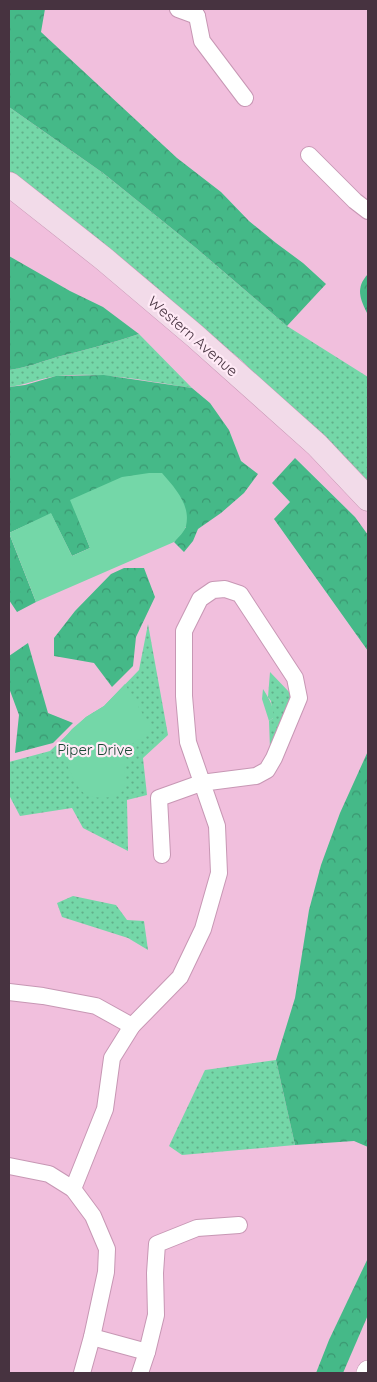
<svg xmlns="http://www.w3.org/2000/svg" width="377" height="1382" viewBox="0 0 377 1382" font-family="Quicksand,sans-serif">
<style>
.grass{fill:url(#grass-dots)}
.forest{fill:url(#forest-crowns)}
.green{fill:#74d7a8}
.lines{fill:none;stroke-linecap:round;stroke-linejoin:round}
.minor-casing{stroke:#c797b4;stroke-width:18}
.tertiary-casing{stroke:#c797b4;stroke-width:22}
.secondary-casing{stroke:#c797b4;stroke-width:25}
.minor{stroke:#fff;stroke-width:16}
.tertiary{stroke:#fff;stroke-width:21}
.secondary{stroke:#f2dbe9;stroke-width:24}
.labels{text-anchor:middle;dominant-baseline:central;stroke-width:4.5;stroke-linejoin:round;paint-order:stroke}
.street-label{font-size:15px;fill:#473340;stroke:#ffeaf6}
.park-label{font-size:15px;fill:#1a4935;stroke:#ffeaf6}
</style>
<defs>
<pattern id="grass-dots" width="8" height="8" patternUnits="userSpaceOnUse" patternTransform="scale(1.25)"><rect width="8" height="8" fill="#74d7a8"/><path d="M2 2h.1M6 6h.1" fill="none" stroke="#61af8a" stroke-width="1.8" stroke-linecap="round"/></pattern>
<pattern id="forest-crowns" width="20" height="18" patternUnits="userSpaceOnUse" patternTransform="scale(1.25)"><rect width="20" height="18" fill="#45b988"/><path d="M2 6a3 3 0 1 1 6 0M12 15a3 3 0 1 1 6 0" fill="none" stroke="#3b9771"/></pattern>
</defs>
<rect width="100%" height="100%" fill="#f1bfdd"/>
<g class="grass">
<polygon points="9,107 103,173 196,248 287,326 368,377 368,484 240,359 9,173"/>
<path d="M139,334L192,388C148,381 102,371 58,376C41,378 25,385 9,387V370C25,368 41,362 57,357C85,350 112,343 139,334Z"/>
<polygon points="148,624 168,735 143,758 147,795 127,800 128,851 83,828 72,808 20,816 9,795 9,762 50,751 86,717 104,706 139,670"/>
<polygon points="270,672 291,694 291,704 270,749 269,721 273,718 271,701 268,697"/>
<polygon points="73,896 116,905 127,920 144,921 148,950 128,938 62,917 57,903"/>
<polygon points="276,1060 295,1145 182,1155 169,1146 205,1070"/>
</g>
<g class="forest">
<polygon points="9,9 45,9 41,32 177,158 221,192 249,221 276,243 303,263 326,284 287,326 196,248 103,173 9,107"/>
<path d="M9,256L70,291L103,307L139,334C112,343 85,350 57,357C41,362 25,368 9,370Z"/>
<path d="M368,274V315C360,299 355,288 368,274Z"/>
<polygon points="104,375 192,388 210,403 229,430 241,461 258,474 244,493 221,513 198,529 193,541 184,552 174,542 186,527 71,500 90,548 72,556 51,514 9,533 36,602 17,612 9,600 9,387 25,385 56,376"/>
<polygon points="295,458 355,517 368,535 368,651 274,519 290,502 272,483"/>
<polygon points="124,568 144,568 155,597 136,637 133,666 112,687 94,663 54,656 54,638 75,611 111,574"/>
<polygon points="28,643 48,713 73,723 53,743 15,753 19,715 9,688 9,656"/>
<polygon points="368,751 368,1147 354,1141 295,1145 276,1060 295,998 309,910 321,865 340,813"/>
<polygon points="368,1258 368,1315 343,1373 316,1373 329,1340"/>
</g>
<g class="green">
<path d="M149,473H162C175,488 191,505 186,526C185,531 178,538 174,542L36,602L9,533L51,513L72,556L90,548L70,500L122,477Z"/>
<path d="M125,684L152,730L132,744L124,758L125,789L117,796C107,798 96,799 87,795C75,790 64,756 59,744L72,729L86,717L104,706Z"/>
<path d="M263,689C269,699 274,705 273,718L269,721L262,699Z"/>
</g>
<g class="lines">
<defs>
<g id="minor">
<polyline points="178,9 197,16"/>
<polyline points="197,16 202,41 245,98"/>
<polyline points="309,155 355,201 368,211"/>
<polyline points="9,992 43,996 96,1006 132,1026"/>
<polyline points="9,1166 49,1174 73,1189 93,1216 107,1249 106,1272 92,1337 82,1373"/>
<polyline points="73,1189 105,1109 112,1058 132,1026 180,977 203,929 219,873 217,826 188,742 184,696 184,631 200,599 213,590 225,589 240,594 295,678 299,698 274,758 267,770 256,776 201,783 159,798 162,855"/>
<polyline points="92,1337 147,1352"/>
<polyline points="140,1373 147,1352 156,1315 155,1273 157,1244 197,1228 239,1225"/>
</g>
<polyline id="tertiary" points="367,1373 368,1371"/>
<polyline id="secondary" points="9,184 104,259 195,336 317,445 368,499"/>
</defs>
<use href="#minor" class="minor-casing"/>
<use href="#tertiary" class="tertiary-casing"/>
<use href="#secondary" class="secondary-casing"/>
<use href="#minor" class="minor"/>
<use href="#tertiary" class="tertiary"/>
<use href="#secondary" class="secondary"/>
</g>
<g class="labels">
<g class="street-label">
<text transform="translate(193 336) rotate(41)">Western Avenue</text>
</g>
<g class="park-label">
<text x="95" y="749">Piper Drive</text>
</g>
</g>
<rect width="377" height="1382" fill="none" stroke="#473340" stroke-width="20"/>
</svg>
